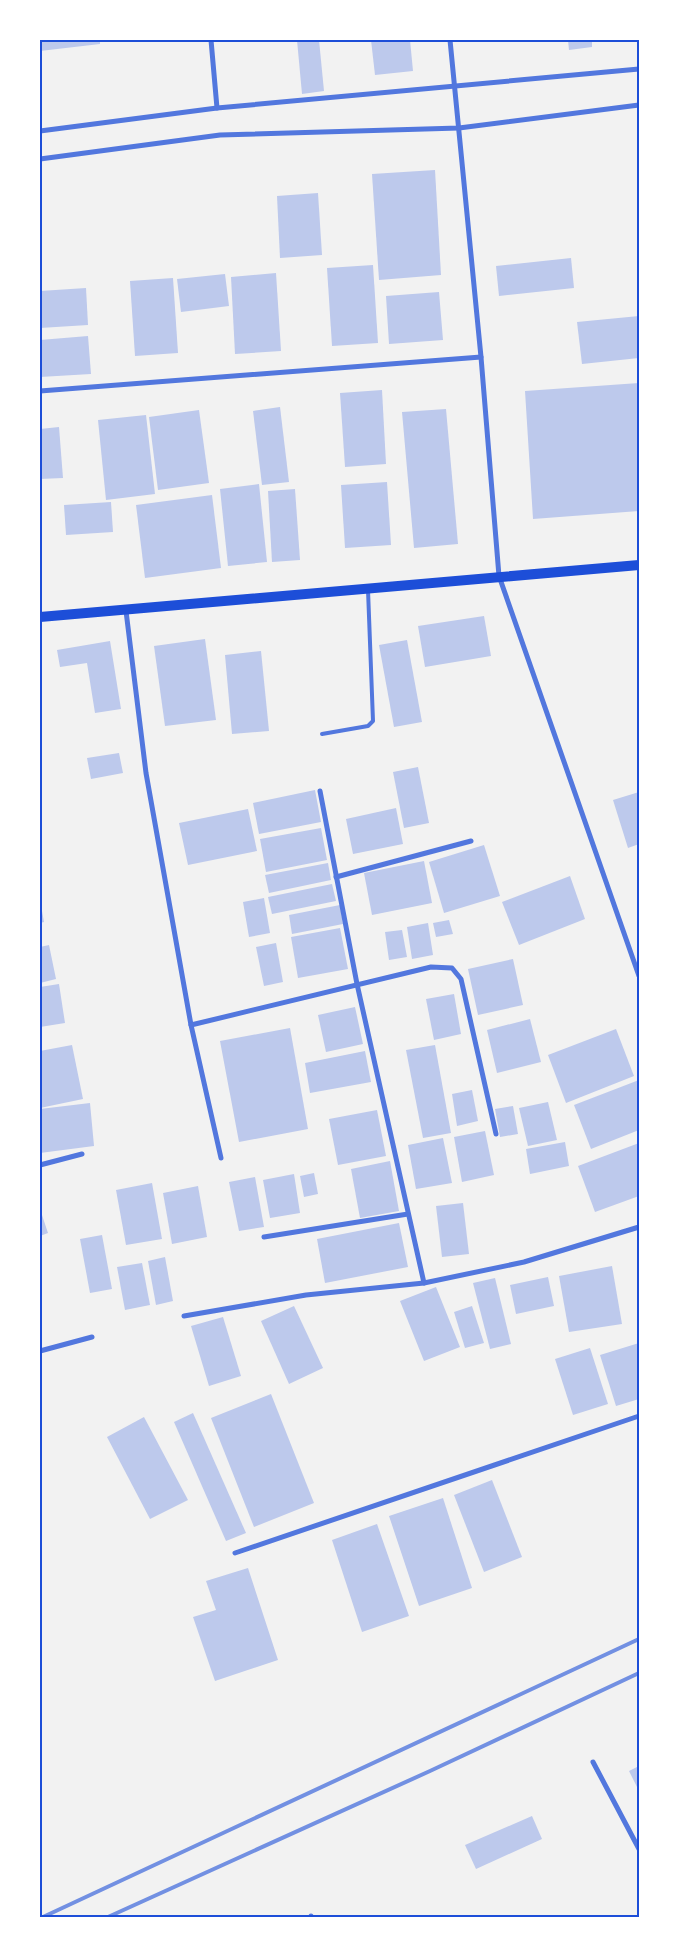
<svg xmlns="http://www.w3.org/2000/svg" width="679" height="1957" viewBox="0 0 679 1957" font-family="'Work Sans',sans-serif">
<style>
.building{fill:#bdc9ec}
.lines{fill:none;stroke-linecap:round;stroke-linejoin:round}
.service{stroke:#5277de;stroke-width:4}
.minor{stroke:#5277de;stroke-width:5}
.secondary{stroke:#1d4ed8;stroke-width:10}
.rail{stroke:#7290e2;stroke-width:4}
.neatline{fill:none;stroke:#1d4ed8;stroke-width:2}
</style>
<rect width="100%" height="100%" fill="#f2f2f2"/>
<g class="building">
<polygon points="40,40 100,40 100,44 40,51"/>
<polygon points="297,40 319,40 324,91 302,94"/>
<polygon points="371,40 410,40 413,71 375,75"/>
<polygon points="568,40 592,40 592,47 569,50"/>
<polygon points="435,170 441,275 379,280 372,174"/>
<polygon points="318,193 322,255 280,258 277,196"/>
<polygon points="571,258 574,288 499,296 496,266"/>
<polygon points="373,265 378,343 332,346 327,268"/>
<polygon points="276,273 281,351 235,354 231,277"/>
<polygon points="225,274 229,306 181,312 177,279"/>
<polygon points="173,278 178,353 135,356 130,281"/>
<polygon points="86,288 88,325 40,328 40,291"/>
<polygon points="439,292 443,340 389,344 386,296"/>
<polygon points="639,316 639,358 582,364 577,322"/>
<polygon points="88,336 91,374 40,377 40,340"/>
<polygon points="639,383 639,511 533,519 525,391"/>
<polygon points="382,390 386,464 345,467 340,393"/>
<polygon points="280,407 289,482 262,485 253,411"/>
<polygon points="446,409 458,544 414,548 402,412"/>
<polygon points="199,410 209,483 158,490 149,417"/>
<polygon points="146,415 155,494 106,500 98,420"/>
<polygon points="59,427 63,478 40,479 40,429"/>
<polygon points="387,482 391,545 345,548 341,485"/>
<polygon points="259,484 267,562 228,566 220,489"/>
<polygon points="295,489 300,560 272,562 268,491"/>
<polygon points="212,495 221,568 145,578 136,505"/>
<polygon points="111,502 113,532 66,535 64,505"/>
<polygon points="484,616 491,656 425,667 418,626"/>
<polygon points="205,639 216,720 165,726 154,646"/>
<polygon points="407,640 422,722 394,727 379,645"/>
<polygon points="110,641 121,709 95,713 87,663 60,667 57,650"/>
<polygon points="261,651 269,731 232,734 225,655"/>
<polygon points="119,753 123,773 91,779 87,758"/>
<polygon points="418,767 429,823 404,828 393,772"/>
<polygon points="315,790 321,822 259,834 253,803"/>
<polygon points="639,792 639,844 628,848 613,800"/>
<polygon points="396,808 403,844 353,854 346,819"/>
<polygon points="248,809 257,851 188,865 179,823"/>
<polygon points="321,828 327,860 266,872 260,839"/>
<polygon points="484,845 500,896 444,913 429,862"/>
<polygon points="424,861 432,903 372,915 364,873"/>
<polygon points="328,863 331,880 269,893 265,875"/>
<polygon points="570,876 585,919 519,945 502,902"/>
<polygon points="332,884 336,901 272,914 268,897"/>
<polygon points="264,898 270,933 249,937 243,902"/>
<polygon points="40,900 44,922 40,923"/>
<polygon points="340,905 343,924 292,934 289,915"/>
<polygon points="449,920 453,934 436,937 433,923"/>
<polygon points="428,923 433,955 412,959 407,927"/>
<polygon points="340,928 348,969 298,978 291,937"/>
<polygon points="402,930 407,957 389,960 385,932"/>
<polygon points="276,943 283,982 264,986 256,947"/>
<polygon points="49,945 56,979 40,983 40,947"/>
<polygon points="513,959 523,1005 478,1015 468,969"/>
<polygon points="59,984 65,1023 40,1027 40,987"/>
<polygon points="454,994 461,1034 434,1040 426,999"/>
<polygon points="355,1007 363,1044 326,1052 318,1015"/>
<polygon points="530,1019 541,1062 497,1073 487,1030"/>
<polygon points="290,1028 308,1129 239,1142 220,1041"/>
<polygon points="616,1029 634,1076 566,1103 548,1055"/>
<polygon points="72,1045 83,1099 40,1108 40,1051"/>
<polygon points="435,1045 451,1133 423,1138 406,1050"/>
<polygon points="365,1051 371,1082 310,1093 305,1063"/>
<polygon points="639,1080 639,1130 591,1149 574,1105"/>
<polygon points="472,1090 478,1121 457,1126 452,1094"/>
<polygon points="548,1102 557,1140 528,1146 519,1108"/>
<polygon points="90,1103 94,1146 40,1153 40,1109"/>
<polygon points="513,1106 518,1134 500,1137 495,1109"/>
<polygon points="377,1110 386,1156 338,1165 329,1119"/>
<polygon points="485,1131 494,1175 462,1182 454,1137"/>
<polygon points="443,1138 452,1183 416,1189 408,1145"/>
<polygon points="565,1142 569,1166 530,1174 526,1149"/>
<polygon points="639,1143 639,1196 595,1212 578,1166"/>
<polygon points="390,1161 399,1211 360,1218 351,1169"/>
<polygon points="314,1173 318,1194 304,1197 300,1176"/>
<polygon points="294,1174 300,1213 270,1218 263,1180"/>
<polygon points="255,1177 264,1227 239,1231 229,1182"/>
<polygon points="152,1183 162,1239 126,1245 116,1190"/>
<polygon points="198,1186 207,1237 172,1244 163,1193"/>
<polygon points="463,1203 469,1254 442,1257 436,1206"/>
<polygon points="40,1209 48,1233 40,1236"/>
<polygon points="399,1223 408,1267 325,1283 317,1239"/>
<polygon points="102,1235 112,1289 90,1293 80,1239"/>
<polygon points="165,1257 173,1301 156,1305 148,1261"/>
<polygon points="142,1263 150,1305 125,1310 117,1267"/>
<polygon points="612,1266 622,1324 569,1332 559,1276"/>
<polygon points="548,1277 554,1306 516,1314 510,1285"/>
<polygon points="495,1278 511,1344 490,1349 473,1283"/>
<polygon points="436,1287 460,1347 424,1361 400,1301"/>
<polygon points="294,1306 323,1368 289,1384 261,1321"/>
<polygon points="472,1306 484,1343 465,1348 454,1312"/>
<polygon points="223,1317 241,1376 209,1386 191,1326"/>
<polygon points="639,1343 639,1399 616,1406 600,1355"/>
<polygon points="590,1348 608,1404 573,1415 555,1359"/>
<polygon points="271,1394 314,1503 254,1527 211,1418"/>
<polygon points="193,1413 246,1533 226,1541 174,1422"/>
<polygon points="144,1417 188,1500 150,1519 107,1437"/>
<polygon points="492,1480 522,1557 484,1572 454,1495"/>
<polygon points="443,1498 472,1588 419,1606 389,1516"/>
<polygon points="377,1524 409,1616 362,1632 332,1540"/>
<polygon points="248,1568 278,1660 215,1681 193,1617 216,1610 206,1581"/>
<polygon points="639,1766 639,1791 629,1771"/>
<polygon points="532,1816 542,1839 476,1869 465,1845"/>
</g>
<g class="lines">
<polyline class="service" points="322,734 368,726 373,721 368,590"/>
<g class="minor">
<polyline points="211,40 217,108"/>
<polyline points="450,40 481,357 499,576 639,976"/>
<polyline points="40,131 217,108 639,69"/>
<polyline points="40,159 220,135 459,128 639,105"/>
<polyline points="40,391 481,357"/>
<polyline points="126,611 146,773 191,1025 221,1158"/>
<polyline points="320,791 357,984 424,1283"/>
<polyline points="336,877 471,841"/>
<polyline points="191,1025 431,967 452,968 461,979 496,1134"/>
<polyline points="40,1165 82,1154"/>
<polyline points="264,1237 408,1214"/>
<polyline points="184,1316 306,1295 424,1283 524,1262 639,1227"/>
<polyline points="40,1351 92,1337"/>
<polyline points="235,1553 639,1416"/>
<polyline points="593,1762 639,1849"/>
<polyline points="311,1916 311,1917"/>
</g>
<polyline class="secondary" points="40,617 639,565"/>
<g class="rail">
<polyline points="43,1917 639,1639"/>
<polyline points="108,1917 430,1771 639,1673"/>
</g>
</g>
<rect width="679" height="1957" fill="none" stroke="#ffffff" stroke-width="82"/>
<rect x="41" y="41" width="597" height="1875" class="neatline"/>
</svg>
